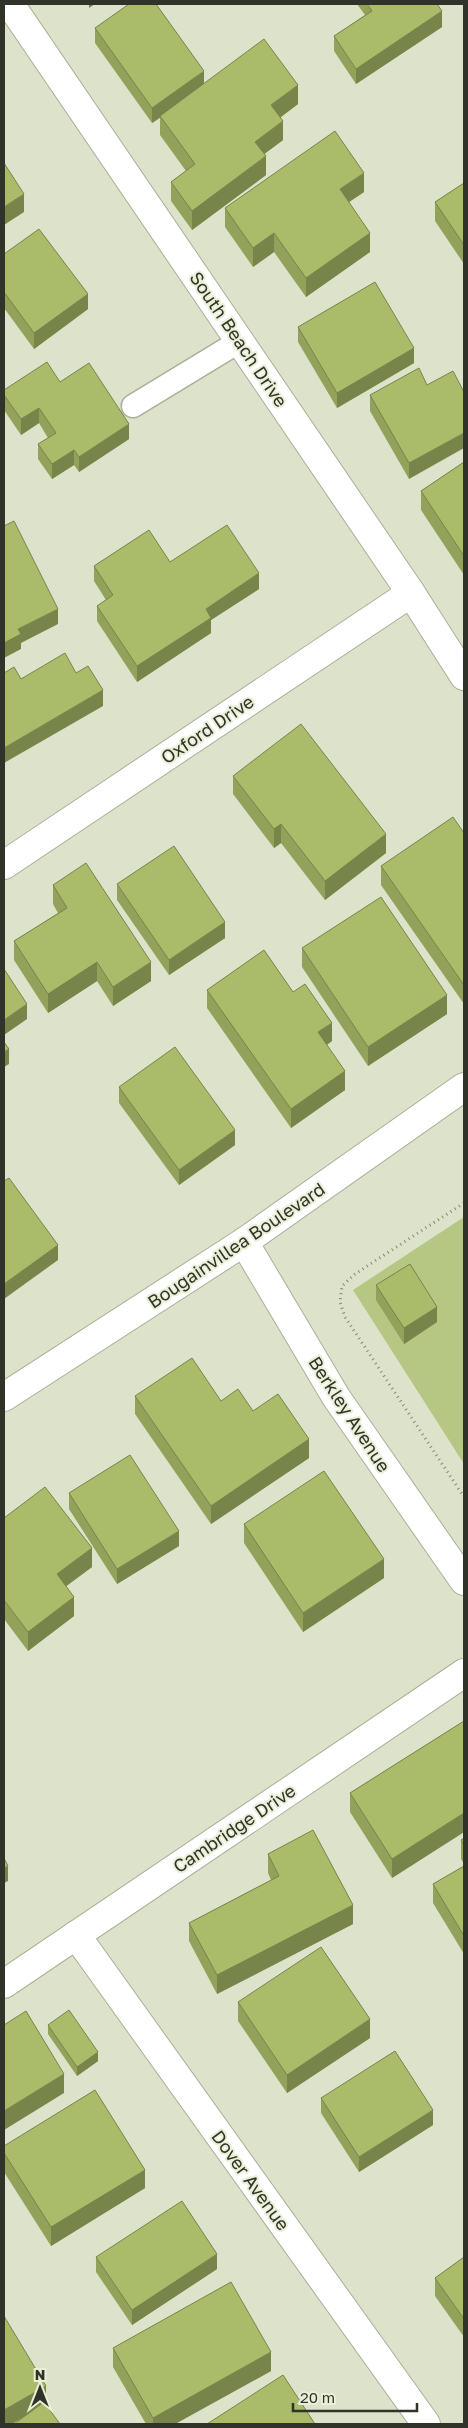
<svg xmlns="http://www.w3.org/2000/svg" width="468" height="2428" font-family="'Golos Text',sans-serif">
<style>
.green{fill:#b6c683}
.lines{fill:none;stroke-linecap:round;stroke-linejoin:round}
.service-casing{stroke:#a9b097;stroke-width:25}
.minor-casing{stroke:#a9b097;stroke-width:30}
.path{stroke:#838876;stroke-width:3;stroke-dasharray:1 4;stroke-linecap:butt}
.service{stroke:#fff;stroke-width:22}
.minor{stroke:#fff;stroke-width:28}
.wall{fill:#92a25a}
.shaded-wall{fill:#77844a}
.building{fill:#aabc69;stroke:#77844a}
.labels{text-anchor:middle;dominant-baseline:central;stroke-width:4;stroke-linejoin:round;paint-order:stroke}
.street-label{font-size:18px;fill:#303329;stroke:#eaf0d7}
</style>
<rect width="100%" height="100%" fill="#dde3ca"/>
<polygon class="green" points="464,1217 464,1464 353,1290"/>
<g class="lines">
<g class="service-casing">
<polyline id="service" points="133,406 240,341"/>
</g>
<g class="minor-casing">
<g id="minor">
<polyline points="10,4 411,593 464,676"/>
<polyline points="4,865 411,593"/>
<polyline points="244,1242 336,1397 464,1581"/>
<polyline points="4,1397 244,1242 464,1087"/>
<polyline points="76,1935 426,2424"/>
<polyline points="4,1984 464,1673"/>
</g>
</g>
<polyline class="path" points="464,1203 355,1274 342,1286 340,1302 345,1317 464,1497"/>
<use href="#service" class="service"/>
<use href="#minor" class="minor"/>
</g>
<g class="wall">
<polygon points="357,4 437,4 442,27 356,84 334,51 334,36 365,15"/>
<polygon points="95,28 204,84 298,104 280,118 283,140 264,154 266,175 192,230 171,201 171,182 186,171 160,135 160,118 152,123 95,43"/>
<polygon points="464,183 464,264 435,221 435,202"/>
<polygon points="364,192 349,202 370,252 306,297 274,252 253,267 225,227 225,208"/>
<polygon points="4,254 88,309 34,349 4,308"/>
<polygon points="298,327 414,363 337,408 298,342"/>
<polygon points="60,382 129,439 79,472 74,465 52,479 38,459 38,444 48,438 39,423 21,435 4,410 4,390"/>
<polygon points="427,385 409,479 370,411 370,395"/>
<polygon points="464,462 464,575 421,510 421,491"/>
<polygon points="170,562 259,589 211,620 211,633 137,682 97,621 97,606 106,600 94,581 94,566"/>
<polygon points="233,776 386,853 325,900 281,843 274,848 233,794"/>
<polygon points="464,833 464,1004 381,885 381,866"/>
<polygon points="117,884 225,938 169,975 117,900"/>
<polygon points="53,885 151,981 113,1006 97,981 48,1013 14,960 14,941 58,913 53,904"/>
<polygon points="302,948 447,1014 368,1066 302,967"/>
<polygon points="207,990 293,992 332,1041 327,1045 345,1090 291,1128 207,1008"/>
<polygon points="119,1087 235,1145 179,1185 119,1103"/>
<polygon points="376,1285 437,1322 404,1344 376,1300"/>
<polygon points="135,1396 221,1401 253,1411 309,1458 211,1524 135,1414"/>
<polygon points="69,1493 179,1546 117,1584 69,1509"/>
<polygon points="4,1518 92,1567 66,1586 74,1616 28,1651 4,1619"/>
<polygon points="244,1524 384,1578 303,1632 244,1543"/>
<polygon points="464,1721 464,1832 392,1878 350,1812 350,1793"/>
<polygon points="464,1838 464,1864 461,1859 461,1840"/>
<polygon points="268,1854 353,1924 217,1994 189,1941 189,1923 271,1880 268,1873"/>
<polygon points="464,1866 464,1954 433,1903 433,1884"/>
<polygon points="238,2002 370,2038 287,2093 238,2021"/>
<polygon points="48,2025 98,2061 77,2076 48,2034"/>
<polygon points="321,2098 433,2125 359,2172 321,2113"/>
<polygon points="4,2146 145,2188 51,2246 4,2172"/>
<polygon points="96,2257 217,2269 132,2325 96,2272"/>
<polygon points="464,2257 464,2337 435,2296 435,2278"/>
<polygon points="113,2348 271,2371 175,2424 146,2424 113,2367"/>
</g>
<g class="shaded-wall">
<polygon points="89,4 95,4 89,8"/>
<polygon points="442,11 442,27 356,84 356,69"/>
<polygon points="204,71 204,86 152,123 152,108"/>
<polygon points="298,85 298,104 271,124 271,105"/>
<polygon points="283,121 283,140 255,161 255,142"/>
<polygon points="266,156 266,175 192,230 192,211"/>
<polygon points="364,173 364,192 340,208 340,189"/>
<polygon points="24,194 24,212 4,225 4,207"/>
<polygon points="274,233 274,252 253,267 253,248"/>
<polygon points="370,233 370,252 306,297 306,278"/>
<polygon points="88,294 88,309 34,349 34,333"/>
<polygon points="414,348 414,363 337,408 337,393"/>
<polygon points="39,408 39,423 21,435 21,419"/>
<polygon points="129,424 129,439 79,472 79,457"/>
<polygon points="464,433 464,448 409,479 409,463"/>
<polygon points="74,450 74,465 52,479 52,464"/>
<polygon points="259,573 259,589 211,620 211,633 137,682 137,666 206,609"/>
<polygon points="58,609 58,624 21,643 21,649 4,658 4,643 18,629"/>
<polygon points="103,690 103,706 4,763 4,748"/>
<polygon points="281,824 281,843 274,848 274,829"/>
<polygon points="386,834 386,853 325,900 325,881"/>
<polygon points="225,922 225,938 169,975 169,960"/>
<polygon points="97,962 97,981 48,1013 48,994"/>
<polygon points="151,962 151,981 113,1006 113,987"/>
<polygon points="447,995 447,1014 368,1066 368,1047"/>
<polygon points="27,1004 27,1019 4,1035 4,1020"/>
<polygon points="332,1023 332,1041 318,1050 318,1032"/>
<polygon points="9,1049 9,1064 4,1067 4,1052"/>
<polygon points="345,1071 345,1090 291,1128 291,1109"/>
<polygon points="235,1130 235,1145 179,1185 179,1170"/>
<polygon points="58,1245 58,1260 4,1299 4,1284"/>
<polygon points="437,1307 437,1322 404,1344 404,1328"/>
<polygon points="309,1439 309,1458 211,1524 211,1506"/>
<polygon points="179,1531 179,1546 117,1584 117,1569"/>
<polygon points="92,1548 92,1567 57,1593 57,1574"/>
<polygon points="384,1559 384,1578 303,1632 303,1613"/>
<polygon points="74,1597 74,1616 28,1651 28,1632"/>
<polygon points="464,1813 464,1832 392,1878 392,1859"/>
<polygon points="8,1866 8,1881 4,1883 4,1868"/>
<polygon points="353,1905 353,1924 217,1994 217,1975"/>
<polygon points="370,2019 370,2038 287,2093 287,2075"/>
<polygon points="98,2052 98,2061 77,2076 77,2067"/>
<polygon points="64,2074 64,2093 4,2130 4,2111"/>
<polygon points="433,2110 433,2125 359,2172 359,2157"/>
<polygon points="145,2170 145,2188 51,2246 51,2227"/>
<polygon points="217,2254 217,2269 132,2325 132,2310"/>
<polygon points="271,2352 271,2371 175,2424 153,2424 153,2418"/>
<polygon points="46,2386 46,2404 12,2424 4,2424 4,2410"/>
</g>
<g class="building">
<polygon points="129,4 156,4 204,71 152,108 95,28"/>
<polygon points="367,4 437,4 442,11 356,69 334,36 372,11"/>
<polygon points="264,39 298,85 271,105 283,121 255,142 266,156 192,211 171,182 195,164 160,116"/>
<polygon points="335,131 364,173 340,189 370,233 306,278 274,233 253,248 225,208"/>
<polygon points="4,163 24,194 4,207"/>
<polygon points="464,183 464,245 435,202"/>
<polygon points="39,229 88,294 34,333 4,292 4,254"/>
<polygon points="375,282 414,348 337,393 298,327"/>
<polygon points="47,362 60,382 89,363 129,424 79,457 74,450 52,464 38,444 56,433 39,408 21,419 4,395 4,390"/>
<polygon points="419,368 427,385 453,371 464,392 464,433 409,463 370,395"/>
<polygon points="464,462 464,556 421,491"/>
<polygon points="14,521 58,609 18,629 21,634 4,643 4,526"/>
<polygon points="227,525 259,573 206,609 211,618 137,666 97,606 113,595 94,566 149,530 170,562"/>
<polygon points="65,653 76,673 88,666 103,690 4,748 4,673 14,667 21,679"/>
<polygon points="301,724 386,834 325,881 281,824 274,829 233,776"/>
<polygon points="453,817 464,833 464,985 381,866"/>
<polygon points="174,846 225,922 169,960 117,884"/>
<polygon points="86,863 151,962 113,987 97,962 48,994 14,941 67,908 53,885"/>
<polygon points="381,897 447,995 368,1047 302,948"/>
<polygon points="264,950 293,992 305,984 332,1023 318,1032 345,1071 291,1109 207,990"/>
<polygon points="4,969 27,1004 4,1020"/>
<polygon points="4,1042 9,1049 4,1052"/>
<polygon points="175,1047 235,1130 179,1170 119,1087"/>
<polygon points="9,1178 58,1245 4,1284 4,1181"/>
<polygon points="410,1264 437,1307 404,1328 376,1285"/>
<polygon points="192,1358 221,1401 238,1389 253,1411 278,1394 309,1439 211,1506 135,1396"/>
<polygon points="130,1455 179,1531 117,1569 69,1493"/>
<polygon points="324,1471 384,1559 303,1613 244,1524"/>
<polygon points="45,1487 92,1548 57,1574 74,1597 28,1632 4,1600 4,1518"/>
<polygon points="464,1721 464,1813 392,1859 350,1793"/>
<polygon points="313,1830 353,1905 217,1975 189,1923 279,1876 268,1854"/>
<polygon points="464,1838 464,1845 461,1840"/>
<polygon points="4,1858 8,1866 4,1868"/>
<polygon points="464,1866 464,1936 433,1884"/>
<polygon points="321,1947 370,2019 287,2075 238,2002"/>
<polygon points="69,2010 98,2052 77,2067 48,2025"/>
<polygon points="26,2011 64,2074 4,2111 4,2025"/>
<polygon points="395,2051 433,2110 359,2157 321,2098"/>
<polygon points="95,2090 145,2170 51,2227 4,2153 4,2146"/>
<polygon points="182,2201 217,2254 132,2310 96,2257"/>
<polygon points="464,2257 464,2319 435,2278"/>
<polygon points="231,2282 271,2352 153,2418 113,2348"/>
<polygon points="4,2316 46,2386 4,2410"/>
<polygon points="283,2375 315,2424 207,2424"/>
<polygon points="44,2402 60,2424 14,2424"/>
</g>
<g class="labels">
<g class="street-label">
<text transform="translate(239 339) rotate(56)">South Beach Drive</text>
<text transform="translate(207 729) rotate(-34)">Oxford Drive</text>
<text transform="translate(236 1245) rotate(-34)">Bougainvillea Boulevard</text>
<text transform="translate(350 1414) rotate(57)">Berkley Avenue</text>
<text transform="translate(234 1828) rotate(-34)">Cambridge Drive</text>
<text transform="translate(251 2180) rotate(54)">Dover Avenue</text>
</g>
</g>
<rect width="468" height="2428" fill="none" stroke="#303329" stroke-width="10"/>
<g transform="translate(40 2388)" stroke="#eaf0d7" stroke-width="4" paint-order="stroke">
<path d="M0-4L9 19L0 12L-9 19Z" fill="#303329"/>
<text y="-8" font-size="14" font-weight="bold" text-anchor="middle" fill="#303329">N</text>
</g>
<path d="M293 2403v8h124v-8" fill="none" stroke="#303329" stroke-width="2.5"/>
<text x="300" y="2403" font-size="15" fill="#303329" stroke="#eaf0d7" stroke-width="4" paint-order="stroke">20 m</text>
</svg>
